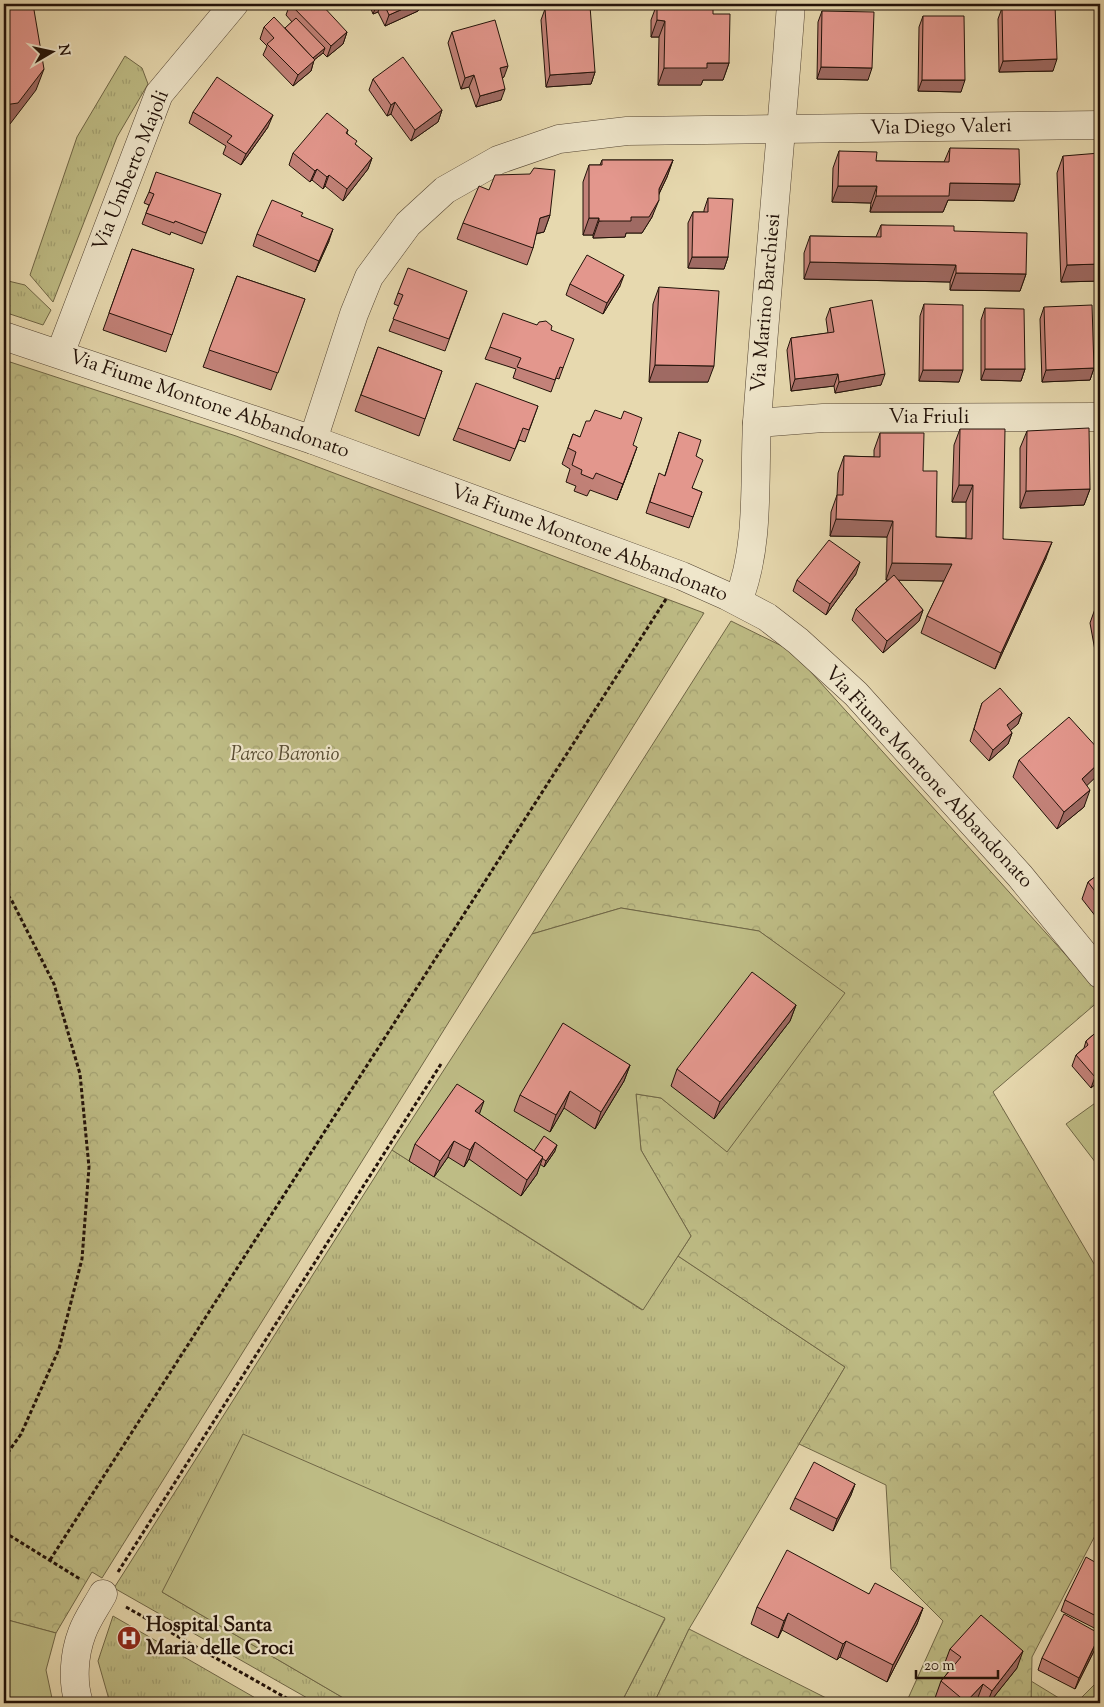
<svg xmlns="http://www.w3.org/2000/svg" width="1104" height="1707" font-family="'Sorts Mill Goudy',serif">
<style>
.grass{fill:url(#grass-tufts);stroke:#706747}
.forest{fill:url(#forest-crowns);stroke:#706747}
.garden{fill:#bebc85;stroke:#706747}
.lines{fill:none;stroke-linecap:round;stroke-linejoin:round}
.minor-casing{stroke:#534432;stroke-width:29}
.path{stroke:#221209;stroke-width:3;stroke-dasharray:4 2.5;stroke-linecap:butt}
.minor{stroke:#efe6cb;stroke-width:28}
.wall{fill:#c38279;stroke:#221209}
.shaded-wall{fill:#9f6a63;stroke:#221209}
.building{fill:#e3978d;stroke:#221209}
.labels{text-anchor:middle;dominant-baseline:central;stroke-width:4.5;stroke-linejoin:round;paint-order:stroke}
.street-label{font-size:20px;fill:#221209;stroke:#efe6cb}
.park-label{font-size:20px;font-style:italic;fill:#594e34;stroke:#efe6cb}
.poi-label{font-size:20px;font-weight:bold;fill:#221209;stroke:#efe6cb;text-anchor:start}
</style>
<defs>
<pattern id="grass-tufts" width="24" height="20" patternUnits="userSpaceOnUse" patternTransform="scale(1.25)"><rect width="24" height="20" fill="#bebc85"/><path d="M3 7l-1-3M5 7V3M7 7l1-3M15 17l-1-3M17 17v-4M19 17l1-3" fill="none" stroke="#a3a172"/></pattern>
<pattern id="forest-crowns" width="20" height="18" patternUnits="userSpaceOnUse" patternTransform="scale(1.25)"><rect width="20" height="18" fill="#bebc85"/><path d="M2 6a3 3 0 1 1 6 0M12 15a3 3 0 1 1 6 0" fill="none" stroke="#a3a172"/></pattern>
</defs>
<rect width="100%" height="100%" fill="#e7d9af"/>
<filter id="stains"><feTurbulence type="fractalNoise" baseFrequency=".004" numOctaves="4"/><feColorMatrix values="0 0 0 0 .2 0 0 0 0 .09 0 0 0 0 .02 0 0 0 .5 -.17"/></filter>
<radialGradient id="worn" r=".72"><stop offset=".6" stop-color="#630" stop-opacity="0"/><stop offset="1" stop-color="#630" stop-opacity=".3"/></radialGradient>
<g class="grass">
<polygon points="125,56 142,68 148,84 117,137 53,302 30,275 77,137"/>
<polygon points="4,280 25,285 51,310 43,325 4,312"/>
<polygon points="392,1150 642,1310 678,1256 845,1367 689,1629 654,1703 621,1703 665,1619 162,1592 352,1703 316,1703 114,1588"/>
<polygon points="113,1616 264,1703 110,1703 98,1661"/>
<polygon points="1100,1679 1100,1703 1076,1703"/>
<polygon points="1031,1681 1067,1703 1031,1703"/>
</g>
<g class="forest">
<polygon points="4,360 236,436 704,613 102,1578 92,1572 56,1633 4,1619"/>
<polygon points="731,621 792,651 1100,993 1100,1000 993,1092 1100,1274 1100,1526 1032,1657 1031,1703 906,1703 943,1621 891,1569 886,1485 799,1444 845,1367 678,1256 691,1236 641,1150 636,1094 661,1098 727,1151 844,993 759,931 621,908 532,934"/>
<polygon points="689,1629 836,1703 654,1703"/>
</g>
<g class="garden">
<polygon points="621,908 759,931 845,993 727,1152 661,1098 636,1094 641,1150 691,1236 643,1310 392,1150 532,934"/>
<polygon points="1098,1101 1100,1104 1099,1167 1066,1124"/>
<polygon points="243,1434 665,1618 621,1703 352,1703 162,1592"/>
<polygon points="4,1619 56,1633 46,1670 53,1703 4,1703"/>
</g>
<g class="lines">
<g class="minor-casing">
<g id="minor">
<polyline points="4,336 313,440 682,576 727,596 767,617 798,641 856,694 1020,876 1100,974"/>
<polyline points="60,354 159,94 234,4"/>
<polyline points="757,423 823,418 1100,417"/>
<polyline points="313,440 354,314 369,277 408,224 445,190 498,160 559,139 627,131 1100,125"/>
<path d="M738 601C760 546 754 481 757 422 767 282 781 143 791 4"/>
<path d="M79 1703C72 1682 74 1654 82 1633 87 1619 96 1607 103 1594"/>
</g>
</g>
<g class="path">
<polyline points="4,890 12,901 54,984 80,1074 89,1167 82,1259 59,1349 21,1434 4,1458"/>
<polyline points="4,1532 80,1579"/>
<polyline points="50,1560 666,599"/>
<polyline points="118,1572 441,1064"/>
<polyline points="126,1607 295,1703"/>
</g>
<use href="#minor" class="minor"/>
</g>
<g class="wall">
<polygon points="290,4 347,32 343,44 327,57 323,53 314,60 311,71 293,86 263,55 267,46 260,39 264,27 285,28 292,22 286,15"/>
<polygon points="369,4 421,4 418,11 385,26 378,12 373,14"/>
<polygon points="657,4 713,14 729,63 723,80 703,80 701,85 658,85 659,37 651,37 651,20"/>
<polygon points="1002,8 1053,71 999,72 998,19"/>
<polygon points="545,9 595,72 591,84 546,87 541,20"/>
<polygon points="822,11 868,80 817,79 818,22"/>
<polygon points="1100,11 1100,76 1099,76 1098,18"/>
<polygon points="923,16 961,92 918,91 919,27"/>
<polygon points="452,32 504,77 502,78 501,100 476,107 469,87 461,89 448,43"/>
<polygon points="373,79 442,110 438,122 411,141 391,114 387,116 369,90"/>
<polygon points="193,112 268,127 241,165 223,154 226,146 189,123"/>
<polygon points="348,130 347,133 356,145 372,158 368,169 343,201 325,186 323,189 312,180 310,182 289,165 293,153"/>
<polygon points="950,148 1020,184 1014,201 948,200 943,212 870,212 871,203 832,202 833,168 839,151 876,161 944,162"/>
<polygon points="1063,156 1100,281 1061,282 1057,173"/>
<polygon points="602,160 673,160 667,177 659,194 652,217 642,233 626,233 625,237 593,238 593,235 583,235 583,182 589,165 600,165"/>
<polygon points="149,192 221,194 202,244 171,232 170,235 142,224 149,205 144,203"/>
<polygon points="708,198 728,257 724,269 688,268 688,223 693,212 704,212 704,210"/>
<polygon points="550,215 544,232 536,234 533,248 527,265 457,239 463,223"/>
<polygon points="302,216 329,241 315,272 253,246 257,234"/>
<polygon points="881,225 954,231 1026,274 1020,291 950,290 950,282 804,279 804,253 810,236 876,237"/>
<polygon points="132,249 194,269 166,352 103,330"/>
<polygon points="237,276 305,299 271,390 203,367"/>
<polygon points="570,284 620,286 603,314 566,295"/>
<polygon points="659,287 708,382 649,382 653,304"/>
<polygon points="467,291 445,351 389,331 399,306 394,304 398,293"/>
<polygon points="924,304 959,382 919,381 920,316"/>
<polygon points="1044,307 1094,368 1090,380 1042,382 1040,319"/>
<polygon points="830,308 881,385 835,393 834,386 791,391 787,350 791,338 828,333 826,319"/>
<polygon points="985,308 1025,369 1021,381 981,380 981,320"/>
<polygon points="551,330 563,368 559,379 556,378 551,392 513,378 516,369 485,359 490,347"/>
<polygon points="378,347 442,371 419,436 355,411"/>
<polygon points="538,406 525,442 519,440 510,461 453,440 458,428"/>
<polygon points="960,429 1003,539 1046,558 995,669 921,633 927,616 944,581 898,580 923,610 919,621 883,653 852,620 856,609 888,580 886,580 887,537 830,536 831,512 837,495 838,473 844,456 874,457 874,450 880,433 923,471 936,537 966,538 966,502 952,502 954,445"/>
<polygon points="1027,431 1090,489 1084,505 1020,508 1020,448"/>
<polygon points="679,432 696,456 692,488 702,492 689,528 646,513 655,485 665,475"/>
<polygon points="573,434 580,437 633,445 631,464 617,500 590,490 587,496 574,491 576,486 566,482 570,469 562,464"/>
<polygon points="1100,485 1100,504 1099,504 1099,487"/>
<polygon points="856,574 826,615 793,591 797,580"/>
<polygon points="1096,606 1100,606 1100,678 1090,623"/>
<polygon points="982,703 1022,713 1018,724 1010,730 1012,733 1008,744 989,761 970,741"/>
<polygon points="1100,751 1100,773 1086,785 1084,807 1057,829 1013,777 1019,760"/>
<polygon points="1100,873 1100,922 1082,899 1088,882"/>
<polygon points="796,1005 790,1021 714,1119 671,1086 677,1069"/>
<polygon points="1100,1029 1100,1080 1091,1088 1072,1066 1076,1055 1084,1048 1086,1041"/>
<polygon points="630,1065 624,1081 595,1129 564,1108 550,1132 514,1111 520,1095"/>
<polygon points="479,1114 534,1151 555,1151 544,1167 540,1164 537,1174 521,1196 469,1159 464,1167 448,1157 434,1177 409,1161 415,1144"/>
<polygon points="855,1484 851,1495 833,1531 790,1509 795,1498"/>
<polygon points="1100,1565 1100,1631 1061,1611 1065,1600"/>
<polygon points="869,1594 923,1608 917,1624 887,1682 840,1657 837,1660 782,1630 778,1638 751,1624 757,1607"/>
<polygon points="1100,1635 1097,1645 1075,1689 1038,1670 1042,1658"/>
<polygon points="950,1649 1017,1668 989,1703 980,1703 977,1700 974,1703 941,1703 935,1698 941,1681 950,1670 944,1665"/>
</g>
<g class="shaded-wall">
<polygon points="377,4 381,4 378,12 373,14"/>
<polygon points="414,4 421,4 418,11 385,26 389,15"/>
<polygon points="657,20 665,21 659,37 651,37"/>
<polygon points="347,32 343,44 327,57 331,46"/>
<polygon points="325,48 323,53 314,60 311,71 293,86 298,75 309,61"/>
<polygon points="1057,59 1053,71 999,72 1003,61"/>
<polygon points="707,63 729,63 723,80 703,80 701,85 658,85 664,68"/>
<polygon points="508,66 504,77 495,80 500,68"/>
<polygon points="821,67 872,68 868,80 817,79"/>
<polygon points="44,69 36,90 10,124 4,125 4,105"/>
<polygon points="595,72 591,84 546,87 550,75"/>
<polygon points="474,75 469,87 461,89 465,78"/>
<polygon points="922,80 965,80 961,92 918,91"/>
<polygon points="505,89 501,100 476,107 480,96"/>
<polygon points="395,102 391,114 387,116 391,105"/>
<polygon points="442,110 438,122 411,141 415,130"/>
<polygon points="273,115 268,127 241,165 246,154"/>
<polygon points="372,158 368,169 343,201 347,189"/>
<polygon points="673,160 667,177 653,206 659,189"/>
<polygon points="317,169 312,180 310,182 315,171"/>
<polygon points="329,175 325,186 323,189 327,177"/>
<polygon points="950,183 1020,184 1014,201 948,200 943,212 870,212 876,196"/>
<polygon points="838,186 877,186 871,203 832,202"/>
<polygon points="659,200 652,217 642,233 626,233 625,237 593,238 599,221 631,217"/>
<polygon points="550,215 544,232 534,234 540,218"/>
<polygon points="589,218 599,218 593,235 583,235"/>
<polygon points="333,229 329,241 315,272 319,261"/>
<polygon points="692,257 728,257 724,269 688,268"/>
<polygon points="810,262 956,265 950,282 804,279"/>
<polygon points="1100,264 1100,281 1061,282 1067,265"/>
<polygon points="956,273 1026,274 1020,291 950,290"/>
<polygon points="624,275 620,286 603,314 607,303"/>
<polygon points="655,365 714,366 708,382 649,382"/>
<polygon points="1094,368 1090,380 1042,382 1046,370"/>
<polygon points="985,369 1025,369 1021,381 981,380"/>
<polygon points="923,370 963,370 959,382 919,381"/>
<polygon points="838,374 834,386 791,391 795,379"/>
<polygon points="885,374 881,385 835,393 839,382"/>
<polygon points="637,447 631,464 617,500 623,484"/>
<polygon points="959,485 973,485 966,502 952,502"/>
<polygon points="1090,489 1084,505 1020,508 1026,491"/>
<polygon points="836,519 893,521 887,537 830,536"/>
<polygon points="1052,542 1046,558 995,669 1001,653"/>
<polygon points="860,562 856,574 826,615 830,604"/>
<polygon points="892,563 952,564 946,581 886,580"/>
<polygon points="923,610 919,621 883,653 887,641"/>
<polygon points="1022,713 1018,724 1003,737 1007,725"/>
<polygon points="1012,733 1008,744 989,761 993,750"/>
<polygon points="1100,762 1100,773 1076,796 1082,779"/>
<polygon points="1090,790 1084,807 1057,829 1064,812"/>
<polygon points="796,1005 790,1021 714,1119 720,1102"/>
<polygon points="630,1065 624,1081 595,1129 601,1112"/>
<polygon points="1100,1072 1100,1080 1091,1088 1095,1077"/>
<polygon points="570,1091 564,1108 550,1132 556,1115"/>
<polygon points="484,1101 478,1118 475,1111"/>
<polygon points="454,1141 448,1157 434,1177 440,1161"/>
<polygon points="475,1142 469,1159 464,1167 470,1150"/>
<polygon points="557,1145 555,1151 544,1167 546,1161"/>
<polygon points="543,1157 537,1174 521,1196 527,1180"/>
<polygon points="855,1484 851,1495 833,1531 837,1519"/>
<polygon points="923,1608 917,1624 887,1682 893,1665"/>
<polygon points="788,1613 782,1630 778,1638 784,1621"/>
<polygon points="1100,1635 1097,1645 1075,1689 1079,1678"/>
<polygon points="846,1641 840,1657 837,1660 843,1644"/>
<polygon points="1023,1651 1017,1668 989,1703 987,1703 992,1691"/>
<polygon points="983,1684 977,1700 974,1703 965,1703"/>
</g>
<g class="building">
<polygon points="4,4 33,4 44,69 18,103 4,105"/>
<polygon points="290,4 310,4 312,6 314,4 321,4 347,32 331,46"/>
<polygon points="384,4 414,4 389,15"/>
<polygon points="657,4 713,4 713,14 730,14 729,63 707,63 707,68 664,68 665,21 657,20"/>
<polygon points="1055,5 1057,59 1003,61 1002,8"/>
<polygon points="590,6 595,72 550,75 545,9"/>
<polygon points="822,11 874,12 872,68 821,67"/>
<polygon points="923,16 964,16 965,80 922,80"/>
<polygon points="274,17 315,60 298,75 267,44 274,38 264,27"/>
<polygon points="296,18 325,48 313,58 285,28"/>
<polygon points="495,20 508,66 500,68 505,89 480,96 474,75 465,78 452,32"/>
<polygon points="403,57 442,110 415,130 395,102 391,105 373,79"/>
<polygon points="217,77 273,115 246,154 227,142 232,136 193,112"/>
<polygon points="327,113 348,130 346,133 357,141 355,144 372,158 347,189 329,175 327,177 317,169 315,171 293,153"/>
<polygon points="950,148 1019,149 1020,184 950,183 949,196 876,196 877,186 838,186 839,151 877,152 876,161 949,162"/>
<polygon points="1100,153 1100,264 1067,265 1063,156"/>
<polygon points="602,160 673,160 659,189 659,200 649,217 631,217 631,221 599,221 599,218 589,218 589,165 602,165"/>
<polygon points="534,168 555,170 550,215 540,218 533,248 463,223 479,186 489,190 495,175 530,174"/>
<polygon points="156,172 221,194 206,233 175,221 174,223 146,213 154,194 149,192"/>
<polygon points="708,198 733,199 728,257 692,257 693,212 708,212"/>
<polygon points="272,200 303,213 301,216 333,229 319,261 257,234"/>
<polygon points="881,225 954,226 954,231 1027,233 1026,274 956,273 956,265 810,262 810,236 881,237"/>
<polygon points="132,249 194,269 172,335 109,313"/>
<polygon points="587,255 624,275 607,303 570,284"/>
<polygon points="408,268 467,291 449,339 393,319 403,295 398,293"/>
<polygon points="237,276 305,299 278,373 209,350"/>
<polygon points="659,287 719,291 714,366 655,365"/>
<polygon points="872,300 885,374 839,382 838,374 795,379 791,338 834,332 830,308"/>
<polygon points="924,304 963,305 963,370 923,370"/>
<polygon points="1092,305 1094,368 1046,370 1044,307"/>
<polygon points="985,308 1024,309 1025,369 985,369"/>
<polygon points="503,313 537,325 539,322 546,321 552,326 551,330 574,339 563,368 560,367 555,380 517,367 521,358 490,347"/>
<polygon points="378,347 442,371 425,419 361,395"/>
<polygon points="476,383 538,406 529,430 523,428 515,449 458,428"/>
<polygon points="595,410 621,419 624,411 642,418 633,445 637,447 623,484 596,473 593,479 581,474 582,470 572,465 576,452 568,448 573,434 580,437 586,421 590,421"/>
<polygon points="1089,428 1090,489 1026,491 1027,431"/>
<polygon points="960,429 1005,429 1003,539 1052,542 1001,653 927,616 952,564 892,563 893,521 836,519 837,495 843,495 844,456 880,457 880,433 924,433 923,471 937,471 936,537 972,539 973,485 959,485"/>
<polygon points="679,432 701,440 696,456 703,460 692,488 702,492 693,517 650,502 659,473 665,476"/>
<polygon points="829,540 860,562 830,604 797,580"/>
<polygon points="894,575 923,610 887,641 856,609"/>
<polygon points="1096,606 1100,606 1100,630"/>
<polygon points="1000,688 1022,713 1007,725 1012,733 993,750 974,729 982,703"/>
<polygon points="1069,717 1100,751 1100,762 1082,779 1090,790 1064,812 1019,760"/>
<polygon points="1100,873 1100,898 1088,882"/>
<polygon points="752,972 796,1005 720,1102 677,1069"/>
<polygon points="563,1023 630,1065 601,1112 570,1091 556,1115 520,1095"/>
<polygon points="1100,1029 1100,1072 1095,1077 1076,1055 1088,1045 1086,1041"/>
<polygon points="457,1084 484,1101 475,1111 543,1157 527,1180 475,1142 470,1150 454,1141 440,1161 415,1144"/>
<polygon points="544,1136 557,1145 546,1161 542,1158 543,1157 534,1151"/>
<polygon points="814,1462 855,1484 837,1519 795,1498"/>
<polygon points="787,1550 869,1594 875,1583 923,1608 893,1665 846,1641 843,1644 788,1613 784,1621 757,1607"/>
<polygon points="1086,1557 1100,1565 1100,1618 1065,1600"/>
<polygon points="1064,1614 1100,1634 1079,1678 1042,1658"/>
<polygon points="981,1615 1023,1651 992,1691 983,1684 966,1702 941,1681 961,1657 950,1649"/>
</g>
<defs>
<g id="hospital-disc" transform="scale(1.25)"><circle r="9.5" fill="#8f2418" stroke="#efe6cb"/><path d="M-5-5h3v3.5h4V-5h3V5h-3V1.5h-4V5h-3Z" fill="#fff"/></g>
</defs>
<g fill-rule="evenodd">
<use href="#hospital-disc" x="129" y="1638"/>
</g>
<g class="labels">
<g class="street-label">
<text transform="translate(941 128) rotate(-1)">Via Diego Valeri</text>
<text transform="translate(132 171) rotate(-68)">Via Umberto Majoli</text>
<text transform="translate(767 303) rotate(-85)">Via Marino Barchiesi</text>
<text transform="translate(209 405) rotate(19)">Via Fiume Montone Abbandonato</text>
<text x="929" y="418">Via Friuli</text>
<text transform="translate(589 544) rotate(21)">Via Fiume Montone Abbandonato</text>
<text transform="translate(928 778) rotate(47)">Via Fiume Montone Abbandonato</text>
</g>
<g class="park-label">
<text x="285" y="755">Parco Baronio</text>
</g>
<g class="poi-label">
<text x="146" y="1626">Hospital Santa<tspan x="146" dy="23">Maria delle Croci</tspan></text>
</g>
</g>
<rect width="1104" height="1707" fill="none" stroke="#e7d9af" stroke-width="20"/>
<rect x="5" y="5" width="1094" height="1697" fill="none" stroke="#221209" stroke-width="2.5"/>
<rect x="10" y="10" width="1084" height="1687" fill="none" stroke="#221209"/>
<g transform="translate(52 52) rotate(81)" stroke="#efe6cb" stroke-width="4" paint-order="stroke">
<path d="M0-4L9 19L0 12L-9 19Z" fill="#221209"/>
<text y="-8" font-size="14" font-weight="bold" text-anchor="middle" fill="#221209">N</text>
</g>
<path d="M916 1670v8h82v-8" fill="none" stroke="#221209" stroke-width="2.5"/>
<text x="924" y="1670" font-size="15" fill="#221209" stroke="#efe6cb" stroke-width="4" paint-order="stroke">20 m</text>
<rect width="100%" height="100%" filter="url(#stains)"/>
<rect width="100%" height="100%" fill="url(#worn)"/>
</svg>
